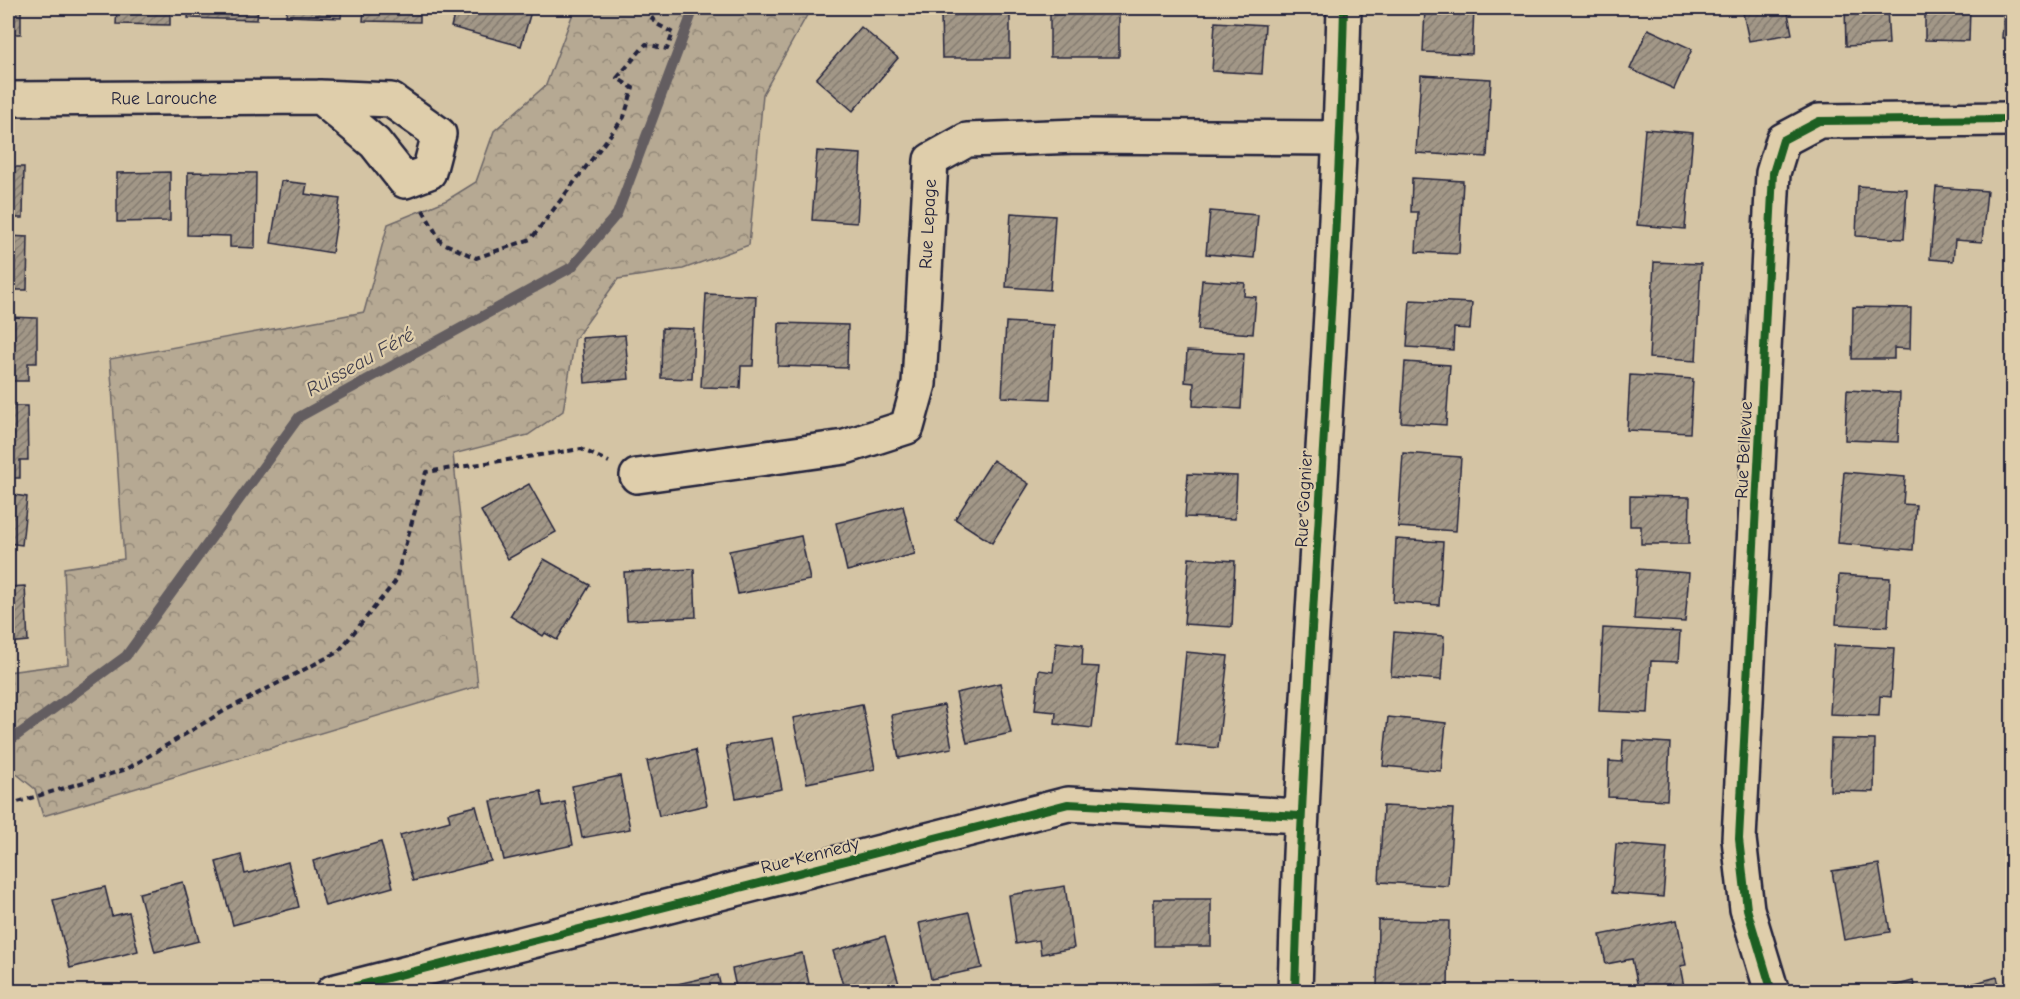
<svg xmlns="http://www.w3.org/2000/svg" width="2020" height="999" font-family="'Comic Neue',sans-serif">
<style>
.forest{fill:url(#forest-crowns);stroke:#6c6667;stroke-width:1.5}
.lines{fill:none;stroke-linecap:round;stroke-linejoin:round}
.stream{stroke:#635d61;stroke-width:10}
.building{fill:url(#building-hatch);stroke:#22223b;stroke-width:1.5}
.minor-casing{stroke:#22223b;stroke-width:38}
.path{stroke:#22223b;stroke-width:4;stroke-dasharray:6 4.5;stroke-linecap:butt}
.minor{stroke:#dfceab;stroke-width:33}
.cycleway-casing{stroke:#dfceab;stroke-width:11}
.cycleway{stroke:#1b5e20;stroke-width:8}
.labels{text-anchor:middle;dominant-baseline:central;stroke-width:4.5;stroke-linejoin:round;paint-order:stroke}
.street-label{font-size:18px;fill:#22223b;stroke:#dfceab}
.water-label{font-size:20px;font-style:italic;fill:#43404e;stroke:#dfceab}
</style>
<defs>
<pattern id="forest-crowns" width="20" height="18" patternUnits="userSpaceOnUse" patternTransform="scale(1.5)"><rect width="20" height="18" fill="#b6a993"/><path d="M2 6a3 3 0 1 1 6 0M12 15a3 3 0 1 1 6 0" fill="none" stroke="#948979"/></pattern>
<pattern id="building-hatch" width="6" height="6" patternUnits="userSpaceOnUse" patternTransform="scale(1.5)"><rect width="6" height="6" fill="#a29787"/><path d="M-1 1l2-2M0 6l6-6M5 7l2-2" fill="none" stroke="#847b70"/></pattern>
</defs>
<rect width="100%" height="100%" fill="#d4c4a4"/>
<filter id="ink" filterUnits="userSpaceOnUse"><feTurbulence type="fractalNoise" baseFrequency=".0167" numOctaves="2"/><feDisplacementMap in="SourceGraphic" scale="12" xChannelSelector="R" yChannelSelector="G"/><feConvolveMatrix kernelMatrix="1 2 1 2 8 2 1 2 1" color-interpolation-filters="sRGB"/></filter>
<g filter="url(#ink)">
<polygon class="forest" points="575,8 811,8 763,94 749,245 683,269 618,279 575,339 563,411 528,435 453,454 478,686 43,816 35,789 8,767 8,672 68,664 64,568 124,559 110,359 364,312 388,224 447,200 476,182 494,131 546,85"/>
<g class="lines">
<polyline class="stream" points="8,742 126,656 299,417 572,267 617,214 694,8"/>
</g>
<g class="building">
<rect x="8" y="8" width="13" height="26"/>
<polygon points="117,8 170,8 170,25 116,24"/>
<polygon points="189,8 258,8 257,20 188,18"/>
<polygon points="287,8 342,8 341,18 286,16"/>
<polygon points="364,8 420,8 420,22 363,21"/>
<polygon points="456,8 532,8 521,46 451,27"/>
<polygon points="1433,8 1474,8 1472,54 1423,52 1425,9"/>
<polygon points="1742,8 1787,8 1792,34 1749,41"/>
<polygon points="1845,8 1887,8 1889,44 1846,46"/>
<polygon points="1925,8 1970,8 1969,41 1925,40"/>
<polygon points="2004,8 2012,8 2012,38 2002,38"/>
<polygon points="1050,13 1119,14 1119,57 1050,57"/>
<polygon points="1010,14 1010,58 942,58 941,15"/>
<polygon points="1215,22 1265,25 1262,74 1212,71"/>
<polygon points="861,27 898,58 853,111 816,79"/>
<polygon points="1648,29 1692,49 1674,89 1630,69"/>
<polygon points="1421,75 1491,79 1487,157 1416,153"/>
<polygon points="1645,129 1693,133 1685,229 1637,225"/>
<polygon points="817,151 861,154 857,223 812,220"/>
<polygon points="8,167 24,167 23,218 8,218"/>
<polygon points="170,172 170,221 117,222 117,173"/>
<polygon points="188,172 256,173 255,248 230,247 230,236 187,235"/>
<polygon points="1412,178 1463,181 1459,254 1416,252 1418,212 1411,212"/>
<polygon points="281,181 307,184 305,194 340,199 332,253 271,243"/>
<polygon points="1858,186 1907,189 1904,239 1856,236"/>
<polygon points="1936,187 1987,191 1982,242 1955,240 1953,261 1930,259"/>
<polygon points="1210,211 1258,215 1254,258 1206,254"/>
<polygon points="1011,213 1055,216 1050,290 1006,287"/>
<polygon points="8,236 28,237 27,290 8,290"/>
<polygon points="1654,262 1701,264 1696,361 1649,358"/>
<polygon points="1202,280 1245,283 1244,296 1256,297 1253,334 1198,330"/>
<polygon points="706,294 756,296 753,366 741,366 740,388 701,387"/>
<polygon points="1410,300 1472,303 1470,329 1454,328 1453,350 1407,347"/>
<polygon points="1853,307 1911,308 1910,349 1894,348 1894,359 1852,359"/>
<polygon points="8,317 37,318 37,363 28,363 28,381 8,381"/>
<polygon points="1006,322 1054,325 1050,399 1002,397"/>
<polygon points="779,323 848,325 847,368 778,366"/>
<polygon points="662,328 694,329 692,379 661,378"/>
<polygon points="625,335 629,379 585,383 582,338"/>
<polygon points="1187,351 1244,354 1241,409 1193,406 1194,383 1185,382"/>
<polygon points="1405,362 1450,365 1446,425 1401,422"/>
<polygon points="1630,375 1693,379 1690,433 1627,430"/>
<polygon points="1847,390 1900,393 1898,442 1845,440"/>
<polygon points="8,406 27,406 28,460 20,460 20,478 8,478"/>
<polygon points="1403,453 1461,457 1456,531 1398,527"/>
<polygon points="993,460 1029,484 992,543 955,519"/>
<polygon points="1844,472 1905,477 1903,504 1916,505 1913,550 1838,543"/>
<polygon points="1188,474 1237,476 1235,519 1185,517"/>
<polygon points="529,484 556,532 508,559 481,511"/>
<polygon points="8,494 27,497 22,545 8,543"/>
<polygon points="1630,496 1690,497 1689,544 1641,544 1641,526 1630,526"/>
<polygon points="903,506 915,554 847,571 836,523"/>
<polygon points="801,536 810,580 738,594 729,551"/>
<polygon points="1396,539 1443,542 1439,605 1393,602"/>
<polygon points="1189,558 1235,561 1232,627 1184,624"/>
<polygon points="544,559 590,585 557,640 545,633 543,636 510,616"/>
<polygon points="694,569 696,617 627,620 624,572"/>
<polygon points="1637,569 1689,573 1685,622 1634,619"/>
<polygon points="1839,575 1890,578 1888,627 1836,624"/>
<polygon points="25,586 28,641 8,643 8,587"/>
<polygon points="1603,628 1680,632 1678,662 1651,661 1648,713 1599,711"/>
<polygon points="1394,632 1444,636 1441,680 1391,676"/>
<polygon points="1056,642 1083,645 1082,666 1099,667 1092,728 1055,724 1056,712 1035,710 1039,670 1053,672"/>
<polygon points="1834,645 1894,648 1891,697 1880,696 1879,716 1830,714"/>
<polygon points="1186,652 1228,656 1218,748 1177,744"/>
<polygon points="1000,683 1011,733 967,743 956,693"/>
<polygon points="862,704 875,769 807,783 793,718"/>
<polygon points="944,705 952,748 899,758 891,715"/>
<polygon points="1388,717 1446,723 1441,771 1383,766"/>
<polygon points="772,738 782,789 736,798 726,746"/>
<polygon points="1831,739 1875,740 1874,792 1830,791"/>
<polygon points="1623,740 1670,743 1667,800 1608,797 1609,761 1622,762"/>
<polygon points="695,750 707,805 659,816 647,761"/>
<polygon points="620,776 630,829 582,838 572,786"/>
<polygon points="541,791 544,806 565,802 573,845 504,860 491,801"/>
<polygon points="476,806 491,861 413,881 400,835 450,821 448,813"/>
<polygon points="1383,806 1453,809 1448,886 1379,882"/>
<polygon points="381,842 393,887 325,906 313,861"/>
<polygon points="1616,844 1667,848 1663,897 1612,893"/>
<polygon points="241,855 245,874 288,862 299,907 233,925 216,862"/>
<polygon points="1879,864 1890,932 1844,940 1832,871"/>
<polygon points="183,882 199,941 155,952 139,893"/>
<polygon points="1065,886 1074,948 1041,954 1039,940 1016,944 1009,895"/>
<polygon points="105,887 112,916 129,912 138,951 70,968 53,900"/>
<rect x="1154" y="899" width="57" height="47"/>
<polygon points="969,912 982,968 931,979 919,923"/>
<polygon points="1378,920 1449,921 1448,992 1377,992"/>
<polygon points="1677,920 1686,965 1680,966 1685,992 1639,992 1632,959 1606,964 1600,935"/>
<polygon points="885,936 899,984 873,992 845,992 833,951"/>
<polygon points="802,953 811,992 737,992 732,969"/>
<polygon points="718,975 722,992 669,992 668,986"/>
<polygon points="1997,977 2001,992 1943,992"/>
<polygon points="1913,981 1916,992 1887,992 1886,988"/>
<polygon points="1220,983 1220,992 1162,992 1162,986"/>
</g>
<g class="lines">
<g class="minor-casing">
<g id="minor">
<path id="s1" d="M8 99 320 97 391 100 439 134 429 172 405 181 375 143 320 97"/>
<path id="s2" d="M637 476 845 447 907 427 919 384 931 160 967 140 1078 136 1341 138"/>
<polyline points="333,992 1068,804 1300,816"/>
<path d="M1295 992C1304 663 1336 336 1344 8"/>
<polyline points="1772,992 1747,909 1739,839 1773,173 1783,140 1819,121 2012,119"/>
</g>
</g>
<g class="path">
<polyline points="423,210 441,242 476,258 531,239 624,117 633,88 617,78 646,44 667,49 673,33 655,23 646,8"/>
<polyline points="8,805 127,769 224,711 338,652 395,582 426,472 581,449 609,462"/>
</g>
<use href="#minor" class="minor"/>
<g class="cycleway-casing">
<g id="cycleway">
<polyline points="333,992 1068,804 1300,816"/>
<path d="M1295 992C1304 663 1336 336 1344 8"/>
<polyline points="1772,992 1747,909 1739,839 1773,173 1783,140 1819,121 2012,119"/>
</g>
</g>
<use href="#cycleway" class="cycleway"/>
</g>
</g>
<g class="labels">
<g class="street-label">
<text stroke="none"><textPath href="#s1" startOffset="156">Rue Larouche</textPath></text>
<text stroke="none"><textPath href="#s2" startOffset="480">Rue Lepage</textPath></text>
<text transform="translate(1744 450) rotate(-87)">Rue Bellevue</text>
<text transform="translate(1304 499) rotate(-87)">Rue Gagnier</text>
<text transform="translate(810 856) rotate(-14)">Rue Kennedy</text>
</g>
<g class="water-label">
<text transform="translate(360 362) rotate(-29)">Ruisseau Féré</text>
</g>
</g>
<rect width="2020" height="999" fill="none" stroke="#dfceab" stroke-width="30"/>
<rect x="15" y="15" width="1990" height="969" fill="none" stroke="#22223b" stroke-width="2" filter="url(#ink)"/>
</svg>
